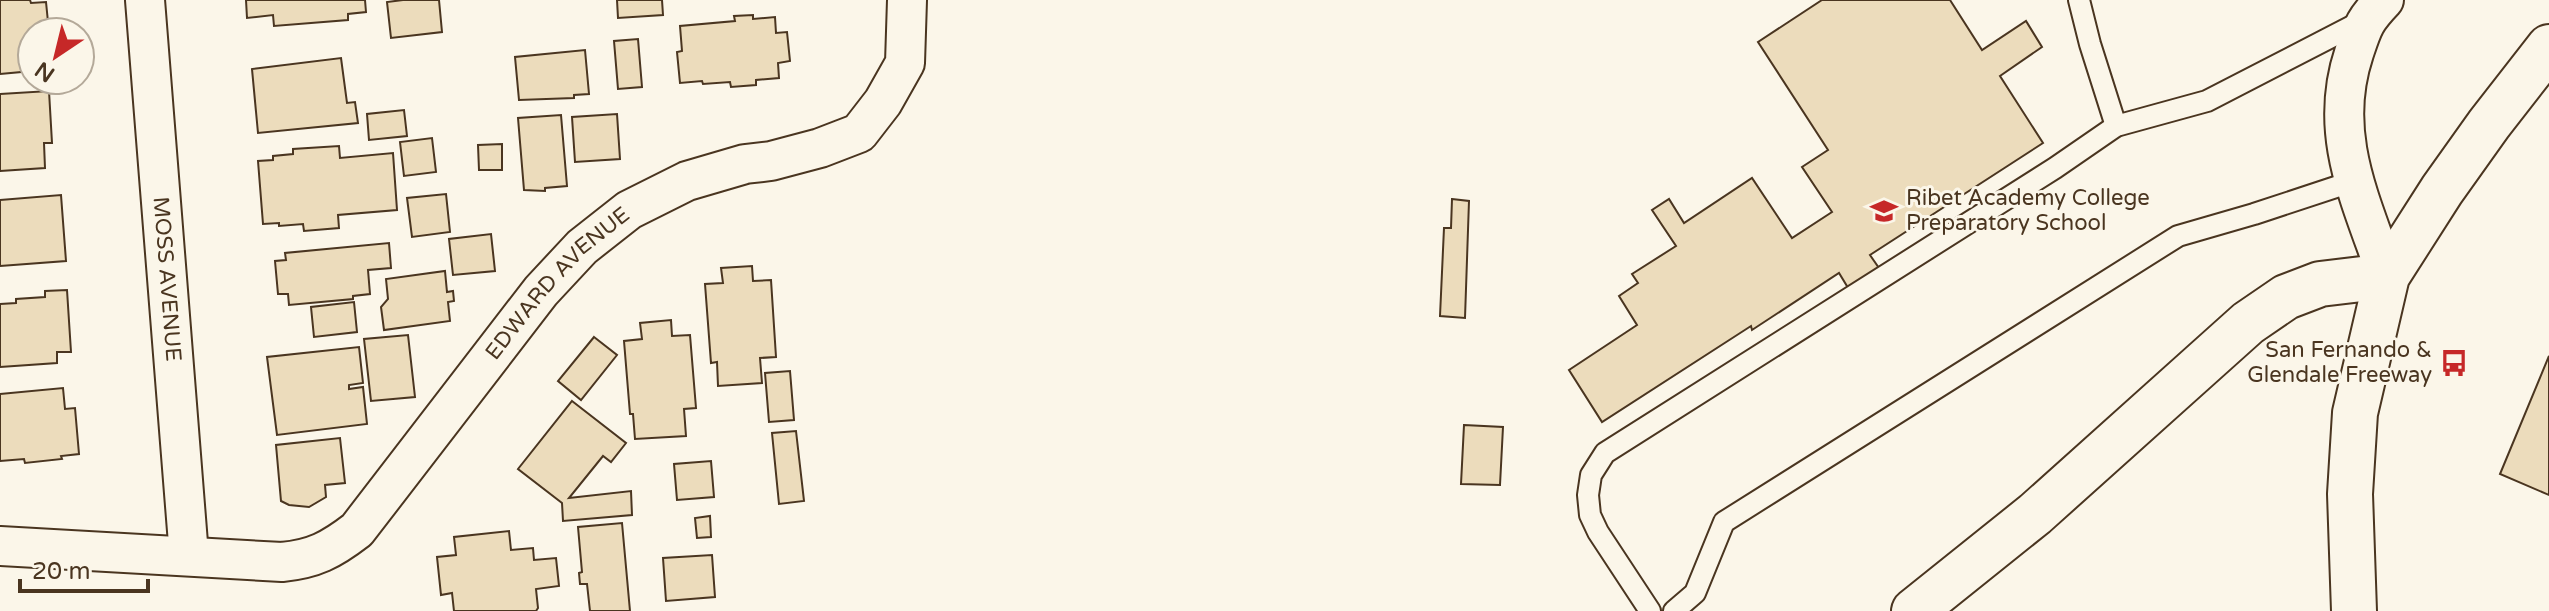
<svg xmlns="http://www.w3.org/2000/svg" width="2549" height="611" font-family="'Varela Round',sans-serif">
<style>
.building{fill:#ecdcbc;stroke:#4a3520;stroke-width:2}
.lines{fill:none;stroke-linecap:round;stroke-linejoin:round}
.lane-casing{stroke:#4a3520;stroke-width:24}
.street-casing{stroke:#4a3520;stroke-width:42}
.primary-casing{stroke:#4a3520;stroke-width:48}
.highway-casing{stroke:#4a3520;stroke-width:48}
.lane{stroke:#fbf6e9;stroke-width:20}
.street{stroke:#fbf6e9;stroke-width:38}
.primary{stroke:#fbf6e9;stroke-width:44}
.highway{stroke:#fbf6e9;stroke-width:44}
.labels{text-anchor:middle;dominant-baseline:central;stroke-width:6;stroke-linejoin:round;paint-order:stroke}
.poi-label{font-size:22px;fill:#4a3520;stroke:#fbf6e9;text-anchor:start}
.street-label{font-size:22px;fill:#4a3520;stroke:#fbf6e9}
</style>
<rect width="100%" height="100%" fill="#fbf6e9"/>
<g class="building">
<polygon points="0,0 30,0 31,3 46,2 49,32 32,32 32,71 0,74"/>
<polygon points="246,0 365,0 366,12 348,14 348,20 274,26 273,15 247,18"/>
<polygon points="403,0 439,0 442,32 391,38 387,2"/>
<polygon points="617,0 662,0 663,15 618,18"/>
<polygon points="1822,0 1950,0 1982,50 2026,21 2042,47 2000,76 2043,143 1870,255 1881,271 1850,291 1839,273 1752,330 1751,326 1602,422 1569,370 1637,325 1619,296 1638,283 1632,274 1676,246 1652,210 1669,199 1684,223 1752,178 1792,238 1832,212 1802,167 1828,150 1758,42"/>
<polygon points="753,15 753,19 775,17 776,33 787,32 790,61 778,63 779,78 756,80 756,85 731,87 730,82 703,84 702,81 680,83 677,52 682,51 680,26 735,21 734,16"/>
<polygon points="638,39 642,87 618,89 614,41"/>
<polygon points="585,50 589,94 574,95 574,98 519,100 515,57"/>
<polygon points="341,58 347,103 355,102 358,123 258,133 252,69"/>
<polygon points="49,91 52,143 44,143 45,168 0,171 0,94"/>
<polygon points="404,110 407,136 369,140 367,114"/>
<polygon points="617,114 620,159 575,162 572,117"/>
<polygon points="561,115 567,186 545,188 545,191 524,190 518,118"/>
<polygon points="432,138 436,172 404,176 400,142"/>
<polygon points="502,144 502,170 479,170 478,145"/>
<polygon points="339,146 340,158 393,153 397,210 338,215 339,228 304,231 303,224 279,226 279,223 263,224 258,161 273,160 273,156 293,154 293,149"/>
<polygon points="446,194 450,232 412,237 407,198"/>
<polygon points="61,195 66,261 0,266 0,200"/>
<polygon points="1452,199 1469,201 1465,318 1440,316 1444,228 1451,228"/>
<polygon points="491,234 495,271 453,275 449,239"/>
<polygon points="389,243 391,268 368,270 370,294 353,296 353,299 289,305 288,294 278,294 275,261 286,260 285,253"/>
<polygon points="752,266 753,281 771,280 776,357 760,358 762,383 718,386 717,362 711,363 705,284 723,283 721,268"/>
<polygon points="445,271 447,292 453,291 454,301 448,302 450,321 384,330 381,307 388,299 386,279"/>
<polygon points="67,290 71,352 57,352 57,363 0,367 0,304 16,303 16,299 45,297 45,291"/>
<polygon points="354,302 357,332 314,337 311,307"/>
<polygon points="671,320 672,336 690,335 696,408 684,409 686,436 635,439 633,414 630,414 624,341 642,339 640,323"/>
<polygon points="408,335 415,397 371,401 364,339"/>
<polygon points="594,337 617,355 581,400 558,381"/>
<polygon points="359,347 363,383 349,385 349,389 363,387 367,424 277,435 267,357"/>
<polygon points="2549,356 2549,495 2500,474"/>
<polygon points="790,371 794,420 769,422 765,373"/>
<polygon points="63,388 65,409 75,408 79,454 61,456 62,459 25,463 24,459 0,461 0,394"/>
<polygon points="572,401 626,443 611,462 603,456 569,498 631,491 632,515 563,521 562,503 518,469"/>
<polygon points="1464,425 1503,427 1500,485 1461,484"/>
<polygon points="796,431 804,501 779,504 772,433"/>
<polygon points="340,438 345,483 325,485 326,497 309,507 289,505 281,501 276,445"/>
<polygon points="711,461 714,497 677,500 674,464"/>
<polygon points="710,516 711,537 697,538 695,518"/>
<polygon points="622,523 630,611 590,611 587,584 580,584 579,573 582,572 578,527"/>
<polygon points="509,531 511,550 533,548 534,560 556,558 559,586 536,589 538,608 536,611 454,611 452,593 441,595 437,557 456,555 454,537"/>
<polygon points="712,555 715,597 666,601 663,558"/>
</g>
<g class="lines">
<g class="lane-casing">
<g id="lane">
<polyline points="2079,0 2090,44 2116,126"/>
<polyline points="1650,611 1598,532 1590,515 1588,495 1591,475 1605,453 2055,168 2116,126 2207,101 2366,19"/>
<polyline points="1674,611 1695,593 1724,522 2178,236 2254,214 2354,181"/>
</g>
</g>
<g class="street-casing">
<g id="street">
<path id="s1" d="M145 0 189 556"/>
<path d="M2384 0C2364 21 2363 26 2354 53 2327 134 2361 200 2387 276"/>
<path id="s2" d="M0 546 282 562C314 559 331 550 357 530L541 291 582 247 629 210 687 181 745 164 771 161 820 148 859 133 883 102 905 63 907 0"/>
</g>
</g>
<g class="primary-casing">
<polyline id="primary" points="2354,611 2350,494 2355,413 2387,276 2442,190 2489,124 2549,47"/>
</g>
<g class="highway-casing">
<polyline id="highway" points="1914,611 2035,514 2248,323 2286,297 2320,284 2387,276"/>
</g>
<use href="#lane" class="lane"/>
<use href="#street" class="street"/>
<use href="#primary" class="primary"/>
<use href="#highway" class="highway"/>
</g>
<defs>
<g id="school-bare" transform="scale(2.16)"><path d="M0-5L7-2L0 1L-7-2ZM-4 1L0 2.5L4 1V4Q0 6-4 4Z" fill="#c62828" stroke="#fbf6e9" stroke-width="2.5" paint-order="stroke"/></g>
<g id="bus-bare" transform="scale(2.16)"><path d="M-5-6H5V4H4V6H2V4H-2V6H-4V4H-5ZM-3.5-4V0h7V-4ZM-3.5 1.2v1.5H-2V1.2ZM2 1.2v1.5H3.5V1.2Z" fill="#c62828" stroke="#fbf6e9" stroke-width="2.5" paint-order="stroke"/></g>
</defs>
<g fill-rule="evenodd">
<use href="#school-bare" x="1884" y="211"/>
<use href="#bus-bare" x="2454" y="363"/>
</g>
<g class="labels">
<g class="poi-label">
<text x="1906" y="198">Ribet Academy College<tspan x="1906" dy="25">Preparatory School</tspan></text>
<text x="2432" y="350" text-anchor="end">San Fernando &amp;<tspan x="2432" dy="25">Glendale Freeway</tspan></text>
</g>
<g class="street-label">
<text stroke="none"><textPath href="#s1" startOffset="280">MOSS AVENUE</textPath></text>
<text stroke="none"><textPath href="#s2" startOffset="684">EDWARD AVENUE</textPath></text>
</g>
</g>
<g transform="translate(56 56) rotate(215)"><circle r="38" fill="#fbf6e9" stroke="#b4a999" stroke-width="2"/>
<path d="M0-6L14 30L0 20L-14 30Z" fill="#c62828"/>
<text y="-12" font-size="22" font-weight="bold" text-anchor="middle" fill="#4a3520">N</text>
</g>
<path d="M20 579v12h128v-12" fill="none" stroke="#4a3520" stroke-width="4"/>
<text x="32" y="579" font-size="24" fill="#4a3520" stroke="#fbf6e9" stroke-width="6" paint-order="stroke">20 m</text>
</svg>
